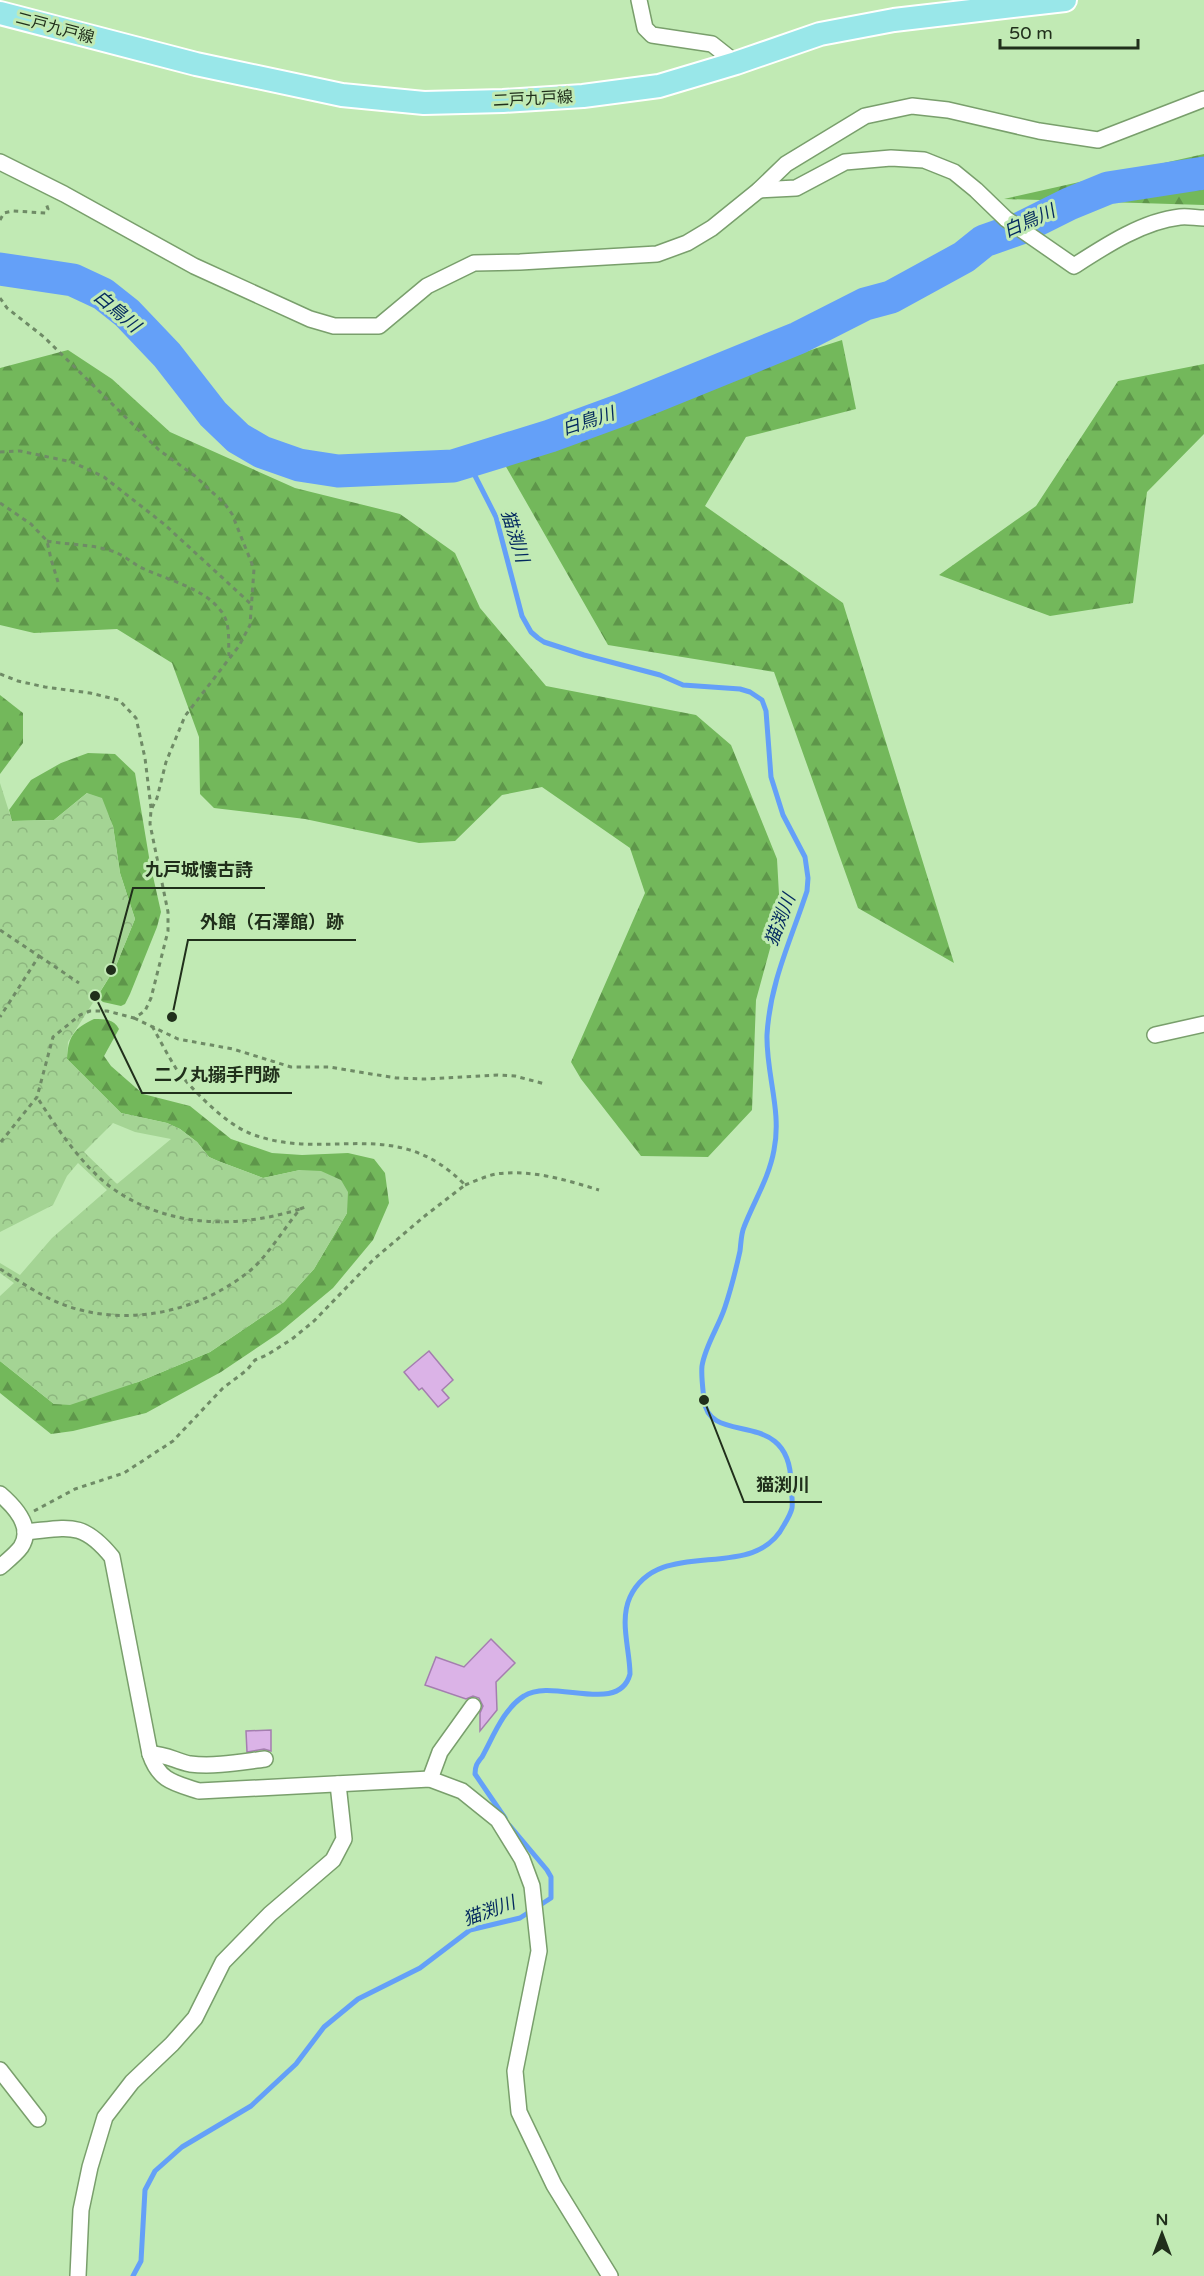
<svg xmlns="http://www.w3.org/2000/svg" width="1204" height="2276" font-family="'Varela Round','Noto Sans JP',sans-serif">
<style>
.forest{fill:url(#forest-firs)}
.park{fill:url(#park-crowns);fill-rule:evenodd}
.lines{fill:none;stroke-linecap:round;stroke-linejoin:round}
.stream{stroke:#64a0f8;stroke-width:5}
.river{stroke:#64a0f8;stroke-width:33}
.building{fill:#dbb3e7;stroke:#a47eaf;stroke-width:1.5}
.minor-casing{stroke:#799f6c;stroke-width:18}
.primary-casing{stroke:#fff;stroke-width:26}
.path{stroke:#6f8b66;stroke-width:3;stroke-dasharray:4.5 4.5;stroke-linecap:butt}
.minor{stroke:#fff;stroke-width:15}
.primary{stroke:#99e7e9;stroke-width:22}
.labels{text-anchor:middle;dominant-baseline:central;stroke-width:6;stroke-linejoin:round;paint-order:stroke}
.street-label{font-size:16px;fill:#202f1b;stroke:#c1eab4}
.water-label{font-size:18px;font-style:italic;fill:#02285e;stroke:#c1eab4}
.leader{fill:none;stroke:#202f1b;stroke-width:2}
.callout-dot{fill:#202f1b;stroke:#c1eab4;stroke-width:2}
.callout-label{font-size:18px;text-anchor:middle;font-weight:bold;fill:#202f1b;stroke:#c1eab4;stroke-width:6;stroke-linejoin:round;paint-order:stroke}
</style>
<defs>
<pattern id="forest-firs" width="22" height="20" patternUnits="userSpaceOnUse" patternTransform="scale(1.5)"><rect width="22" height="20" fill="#73b85b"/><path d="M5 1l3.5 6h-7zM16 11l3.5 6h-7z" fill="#5e964a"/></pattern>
<pattern id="park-crowns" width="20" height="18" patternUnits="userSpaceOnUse" patternTransform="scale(1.5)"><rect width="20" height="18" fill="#a4d494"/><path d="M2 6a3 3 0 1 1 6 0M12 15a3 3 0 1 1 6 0" fill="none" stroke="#8db67f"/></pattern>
</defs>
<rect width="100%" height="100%" fill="#c1eab4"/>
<g class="forest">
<polygon points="1204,154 1204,205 1004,199"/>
<polygon points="842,340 856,409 746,437 705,506 843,603 954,963 858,908 774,672 608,645 497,451"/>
<polygon points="68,350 112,379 170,432 295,488 400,514 455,553 480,608 546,686 696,715 731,745 777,859 780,912 756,1000 752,1110 708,1157 641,1156 581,1079 571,1062 645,893 630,848 542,787 502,795 455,841 419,843 305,819 214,808 200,794 199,737 172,663 117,629 34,633 0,625 0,368"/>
<polygon points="1204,364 1204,434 1147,492 1133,603 1050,616 939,575 1036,506 1118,381"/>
<polygon points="0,695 23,713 23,743 0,774"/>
<polygon points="88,753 115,754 135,773 150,863 161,912 157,927 130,994 125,1004 121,1006 103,1002 97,997 115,968 135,919 120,873 113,826 87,793 54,820 12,821 9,810 31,780 61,763"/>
<path d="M94 1019C105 1019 114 1019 119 1029L104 1056 111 1066 143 1094 190 1106 231 1139 272 1153 302 1155 348 1153 374 1159 385 1173 389 1203 373 1240 333 1288 279 1333 221 1372 146 1413 73 1431 51 1434 0 1393V1361L54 1404 138 1382 210 1352 284 1302 314 1269 347 1213 300 1170 263 1178 218 1161 209 1157 197 1142 180 1129 167 1123 121 1113 67 1059C68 1037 74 1028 94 1019Z"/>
</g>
<path class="park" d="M0 783 12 821 54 820 87 793 102 798 113 826 120 873 135 919 115 968 68 1042 67 1059 121 1113 167 1123 180 1129 197 1142 209 1157 218 1161 263 1178 300 1170 321 1171 341 1180 348 1192 347 1213 314 1269 284 1302 210 1352 138 1382 70 1405 54 1404 0 1361V1296L14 1283 0 1273V1263L20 1275 52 1238 107 1190 78 1163 67 1176 53 1205 0 1232ZM113 1123 135 1132 171 1139 117 1184 84 1152Z"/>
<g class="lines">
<g class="stream">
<path d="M468 462 496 517 522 616 531 632 538 638 544 642 584 655 660 675 683 685 740 689 750 692 762 700 766 711 771 777 783 815 805 857 808 878 807 891C791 940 770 982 767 1035 766 1074 782 1111 774 1150 769 1178 754 1201 744 1227 741 1234 741 1243 740 1251 736 1269 731 1289 725 1307 719 1326 705 1346 702 1366 701 1376 703 1390 704 1400 709 1448 790 1405 791 1483 791 1491 793 1500 792 1508 791 1513 787 1520 784 1525 754 1585 660 1534 630 1597 619 1621 630 1650 630 1674 619 1716 552 1677 524 1696 504 1708 493 1737 482 1757 477 1763 475 1766 475 1774L505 1818"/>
<polyline points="133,2276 141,2261 145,2190 155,2171 182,2147 251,2106 296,2064 324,2027 358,1999 420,1968 470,1930 520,1918 551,1898 551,1877 547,1870 510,1826"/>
</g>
<polyline class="river" points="0,269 73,280 103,294 127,313 167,355 213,414 238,438 262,452 299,465 338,471 453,466 550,436 621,410 798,338 865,304 891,297 964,257 984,241 1021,228 1069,204 1108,188 1204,173"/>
</g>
<g class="building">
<polygon points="429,1351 453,1380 442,1390 449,1398 438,1407 422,1388 419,1390 404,1372"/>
<polygon points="491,1639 515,1663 496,1682 497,1710 480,1731 480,1713 483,1706 479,1698 473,1696 466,1699 425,1685 436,1657 464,1667"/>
<polygon points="271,1730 271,1751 264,1749 247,1752 246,1731"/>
</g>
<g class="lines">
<g class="minor-casing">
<g id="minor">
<polyline points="639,0 645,28 652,35 712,44 736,63"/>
<polyline points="0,162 64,194 194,266 310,319 334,326 379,326 427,286 474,263 520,262 657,254 687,243 712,228 759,190 786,164 865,116 912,106 948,110 1039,131 1098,140 1204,99"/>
<path d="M759 190 796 188 845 162 891 158 924 160 954 172 976 190 1006 219 1074 266C1105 246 1143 221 1180 217 1188 216 1196 218 1204 218"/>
<polyline points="1155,1035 1204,1024"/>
<path d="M0 1494C14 1506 34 1527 21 1547 16 1554 7 1561 0 1567"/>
<path d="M25 1532C68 1528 82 1520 112 1557L150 1754C159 1781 174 1783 199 1791L430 1779 462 1791 498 1820 522 1859 532 1886 539 1951 515 2071 519 2112 554 2185 610 2276"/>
<path d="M150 1754C167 1754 175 1761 190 1764 215 1767 241 1762 265 1759"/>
<polyline points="430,1779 440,1752 473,1706"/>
<polyline points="0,2070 38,2119"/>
<polyline points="78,2276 81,2210 90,2167 105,2117 132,2082 172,2044 195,2018 223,1962 270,1914 333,1860 344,1839 338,1784"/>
</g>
</g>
<g class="primary-casing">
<polyline id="primary" points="0,13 196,64 342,95 424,103 503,101 583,96 659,86 736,63 820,34 894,20 1065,0"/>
</g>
<g class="path">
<polyline points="0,220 4,213 13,211 46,213 48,209 46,203"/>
<polyline points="0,298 7,308 44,337 159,450 195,476 225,504 232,514 254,569 250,625 239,646 185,716 166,762 157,798 151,810 150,824 168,912 168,931 151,998 145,1011 134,1018 107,1011 90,1011 80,1015 53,1037 37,1097 0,1143"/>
<polyline points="0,452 20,451 72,462 104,477 164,524 252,605"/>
<polyline points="0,503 31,524 47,541 51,559 58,582"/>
<path d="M47 541C69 545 91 544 112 551 122 554 131 562 140 567 166 580 203 587 221 611 231 623 228 642 229 656"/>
<polyline points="0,674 18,681 45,687 90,693 119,700 136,718 145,758 151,808"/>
<polyline points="0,930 39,956 0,1017"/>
<polyline points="39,956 79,983"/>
<polyline points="134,1018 178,1039 233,1049 291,1067 329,1067 396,1078 425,1079 498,1075 515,1076 545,1084"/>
<path d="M465 1185C475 1181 486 1176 496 1174 531 1169 566 1180 599 1190"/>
<polyline points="300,1209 308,1206"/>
<path d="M0 1269C24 1284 49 1302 77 1309 137 1326 204 1309 252 1269 268 1255 286 1226 300 1209 237 1229 168 1228 112 1188 83 1167 56 1127 37 1097"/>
<path d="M34 1511 75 1489 124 1473 173 1441 223 1388 247 1370 255 1360 267 1355 292 1339 314 1321 374 1259 426 1215 465 1185C395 1113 326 1164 249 1133 225 1123 193 1091 177 1070 168 1056 160 1040 152 1026"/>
</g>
<use href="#minor" class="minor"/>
<use href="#primary" class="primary"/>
</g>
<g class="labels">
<g class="street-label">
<text transform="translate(55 28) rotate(15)">二戸九戸線</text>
<text transform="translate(533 99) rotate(-3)">二戸九戸線</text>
</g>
<g class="water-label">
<text transform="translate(1029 221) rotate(-24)">白鳥川</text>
<text transform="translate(117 311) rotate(40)">白鳥川</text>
<text transform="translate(588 421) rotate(-18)">白鳥川</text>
<text transform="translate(515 536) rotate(73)">猫渕川</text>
<text transform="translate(780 920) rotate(-69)">猫渕川</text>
<text transform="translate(489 1911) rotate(-20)">猫渕川</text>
</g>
</g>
<path class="leader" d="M111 970L133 888H265M172 1017L188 940H356M95 996L142 1093H292M704 1400L744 1502H822"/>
<g class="callout-dot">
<circle cx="111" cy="970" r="6"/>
<circle cx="172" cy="1017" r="6"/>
<circle cx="95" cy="996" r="6"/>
<circle cx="704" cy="1400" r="6"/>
</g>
<g class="callout-label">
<text x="199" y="876">九戸城懐古詩</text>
<text x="272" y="928">外館（石澤館）跡</text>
<text x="217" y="1081">二ノ丸搦手門跡</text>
<text x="783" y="1491">猫渕川</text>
</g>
<g transform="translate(1162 2234)" stroke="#c1eab4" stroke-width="4.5" paint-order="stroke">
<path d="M0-4.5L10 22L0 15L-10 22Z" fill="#202f1b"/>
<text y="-9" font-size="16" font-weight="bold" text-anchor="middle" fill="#202f1b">N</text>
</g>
<path d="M1000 39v9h138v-9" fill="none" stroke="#202f1b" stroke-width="3"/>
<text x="1009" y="39" font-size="18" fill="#202f1b" stroke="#c1eab4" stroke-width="4.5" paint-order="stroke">50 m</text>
</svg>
